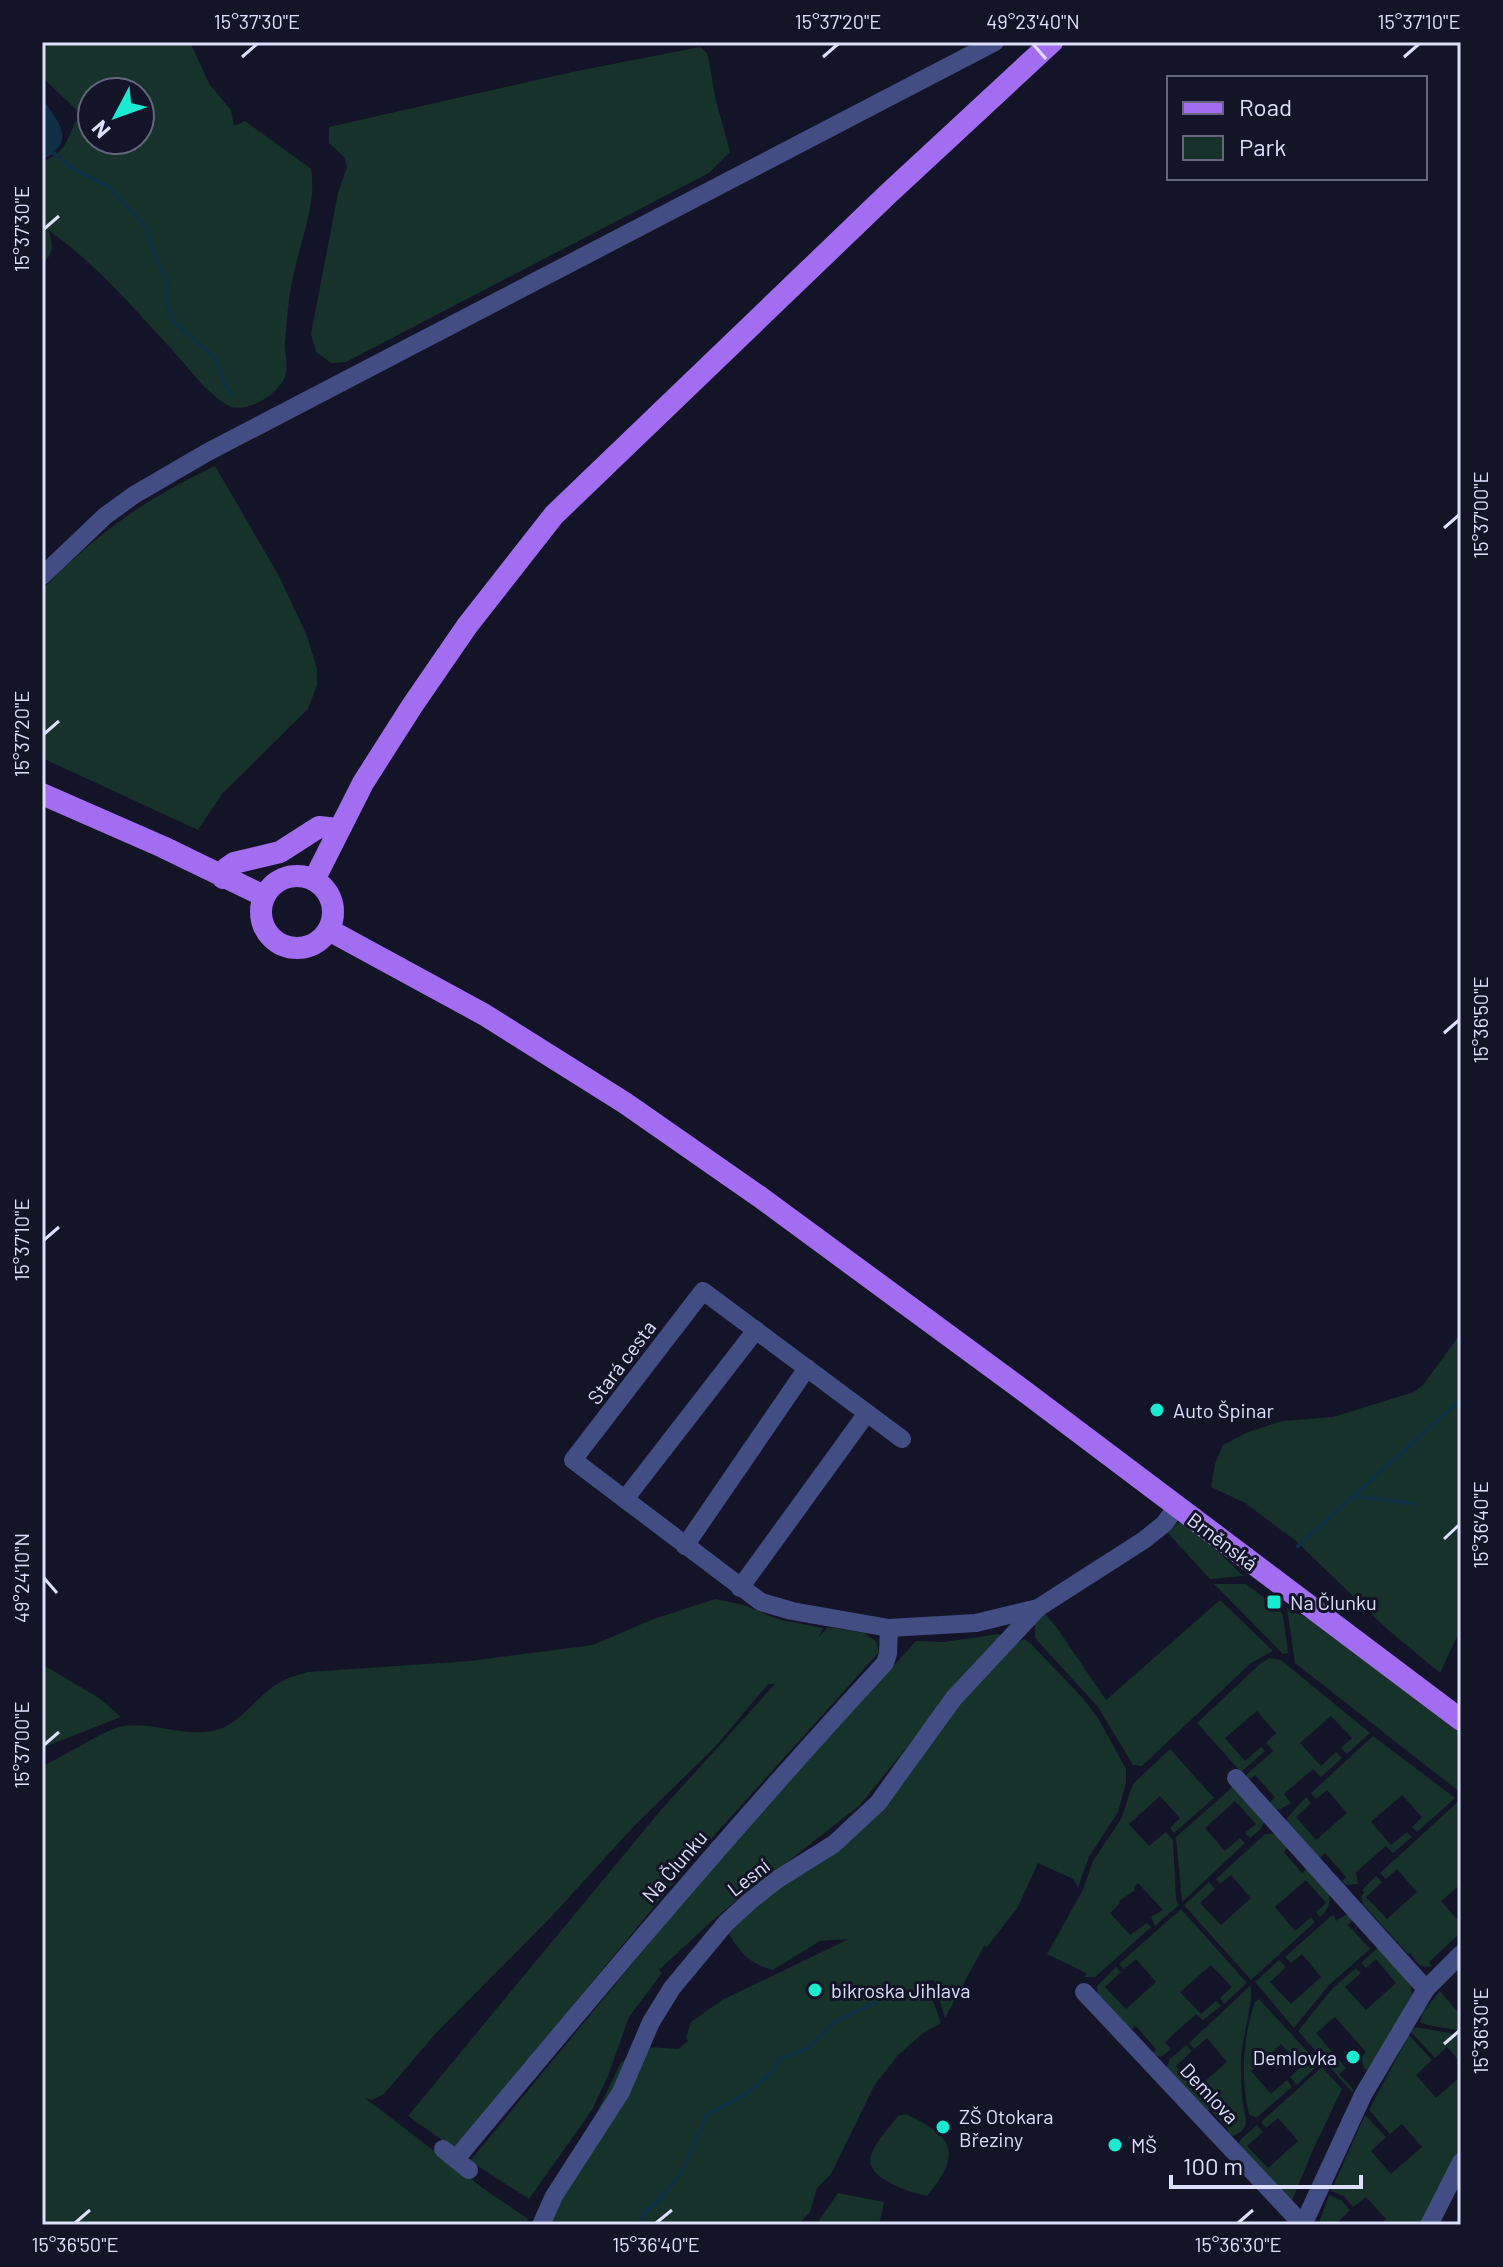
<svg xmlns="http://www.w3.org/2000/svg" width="1503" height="2267" font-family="Barlow,sans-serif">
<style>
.green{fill:#16322a;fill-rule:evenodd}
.water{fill:#102e44}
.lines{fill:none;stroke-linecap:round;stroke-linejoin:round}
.stream{stroke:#102e44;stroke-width:4}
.minor{stroke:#424e83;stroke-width:18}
.major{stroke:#a36df2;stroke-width:22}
.ticks{fill:none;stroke:#dde0fc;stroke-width:3}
.poi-dot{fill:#19ebd1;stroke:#131428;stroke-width:3}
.labels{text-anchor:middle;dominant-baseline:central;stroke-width:6;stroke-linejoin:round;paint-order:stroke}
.street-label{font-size:20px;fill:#dde0fc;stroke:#131428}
.poi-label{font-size:20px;fill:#dde0fc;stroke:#131428;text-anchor:start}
.neatline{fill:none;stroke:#dde0fc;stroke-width:3}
.ticks-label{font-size:20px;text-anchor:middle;fill:#dde0fc}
</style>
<rect width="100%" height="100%" fill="#131428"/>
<g class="green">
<path d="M42 42H190L210 85 231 110 234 126 245 121 311 169C317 206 300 241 293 277 288 298 287 322 285 343 285 353 288 365 286 374 281 393 245 416 227 405 207 393 190 370 175 353 134 309 97 264 48 230 54 245 54 252 42 265V162C64 153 67 142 75 122L86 119 42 77ZM140 92V140H92V92Z"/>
<polygon points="700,47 707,53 709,60 715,97 730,152 709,173 346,362 331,363 316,352 311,334 338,193 347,167 344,157 329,143 329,127 572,72"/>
<path d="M215 466 279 576 307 636 317 669V685L308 709 222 794 198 830 42 758V590C97 533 143 500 215 466Z"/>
<polygon points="1461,1333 1461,1628 1440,1673 1387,1629 1296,1541 1245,1503 1211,1487 1215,1464 1223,1445 1248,1432 1282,1421 1333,1417 1414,1392 1423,1385"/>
<polygon points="1181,1522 1204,1538 1243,1576 1210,1579 1166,1531 1166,1526"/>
<polygon points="1214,1584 1246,1584 1278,1608 1283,1615 1288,1653 1283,1654"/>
<path d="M715 1599 744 1605 777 1619 823 1628 818 1638 828 1627 864 1633 876 1641 879 1652 694 1858 455 2149 408 2116 660 1811 775 1684H768L715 1747 634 1826 552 1916 436 2033 384 2094 372 2100 365 2098 484 2189 528 2219 526 2225H42V1766C64 1757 106 1728 124 1726 155 1722 185 1738 216 1730 236 1726 253 1702 269 1690 280 1680 294 1676 308 1672L470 1661 593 1645 651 1620Z"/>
<polygon points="1220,1600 1273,1651 1251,1663 1142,1766 1133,1765 1098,1707 1035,1638 1035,1623 1044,1613 1057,1628 1106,1700"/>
<path d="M1287 1608C1352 1639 1404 1691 1461 1734V1793L1295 1663Z"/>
<path d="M999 1634 1003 1640 995 1657 1024 1639 1030 1643 1081 1696 1098 1718 1126 1769V1783L1118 1812 1089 1857 1078 1887 1073 1879 1038 1863 1018 1907 987 1947 984 1946 945 2018 934 1980 926 1981 941 2023 922 2034 898 2055 874 2086 831 2174 817 2188 810 2212 798 2225H543L621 2062 648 2047 678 2049 688 2041 686 2038 691 2022 722 2000 849 1939 820 1941 773 1970C746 1962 740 1952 726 1929L758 1882 713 1920 659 1970 662 1973 629 2017 608 2076 592 2110 529 2199 470 2161 721 1856 916 1641 944 1642ZM923 1727 847 1838 777 1870 860 1805Z"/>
<polygon points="1269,1658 1281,1660 1370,1733 1347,1754 1341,1748 1352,1738 1331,1716 1300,1743 1321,1766 1336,1752 1342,1758 1321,1777 1313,1769 1284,1794 1291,1803 1279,1810 1269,1804 1275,1797 1255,1775 1248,1780 1245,1776 1273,1751 1266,1743 1276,1733 1257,1711 1225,1738 1245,1761 1261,1747 1265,1751 1241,1772 1197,1723 1260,1664"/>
<polygon points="45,1666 99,1698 121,1717 42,1748 42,1669"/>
<polygon points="1373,1736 1455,1798 1417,1832 1412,1827 1422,1817 1402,1795 1371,1822 1391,1845 1407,1832 1412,1837 1393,1853 1386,1846 1356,1872 1358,1884 1346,1885 1342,1881 1346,1877 1325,1853 1318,1859 1287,1823 1287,1818 1306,1797 1311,1803 1296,1817 1316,1840 1347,1813 1327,1790 1316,1799 1311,1793"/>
<polygon points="1170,1749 1214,1798 1174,1833 1170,1828 1180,1818 1160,1796 1129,1824 1149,1846 1166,1832 1173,1840 1176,1900 1179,1905 1155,1926 1151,1917 1163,1910 1138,1883 1134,1887 1135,1890 1119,1901 1120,1903 1110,1913 1130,1935 1147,1923 1151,1927 1095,1977 1085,1977 1086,1973 1047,1954 1083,1890 1093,1861 1121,1819 1133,1784"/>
<polygon points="1236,1784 1264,1822 1261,1829 1250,1838 1245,1833 1256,1824 1235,1801 1205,1828 1225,1851 1240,1838 1245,1843 1182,1902 1176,1837"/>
<path d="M1459 1801 1461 1802V1884L1441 1901 1461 1924V1940L1457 1936 1429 1962 1432 1966C1418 1969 1417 1962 1410 1953L1408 1954 1363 1904 1361 1897 1364 1892 1362 1890 1376 1876 1382 1882 1366 1897 1387 1919 1417 1892 1397 1869 1386 1879 1380 1873Z"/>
<path d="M1277 1833 1290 1845 1284 1852 1302 1873 1309 1867C1322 1883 1341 1899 1320 1917L1316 1912 1326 1903 1306 1880 1275 1907 1295 1931 1311 1917 1315 1922 1251 1980 1184 1905 1209 1882 1215 1889 1200 1903 1221 1925 1251 1898 1231 1875 1220 1884 1216 1879 1265 1834Z"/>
<polygon points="1181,1909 1247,1983 1224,2004 1220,1998 1232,1987 1211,1965 1180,1992 1201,2014 1216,2001 1221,2006 1203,2020 1196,2014 1165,2042 1171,2049 1161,2057 1152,2054 1156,2049 1136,2026 1129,2031 1098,1996 1097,1986 1116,1967 1121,1972 1105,1987 1126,2009 1156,1982 1136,1959 1124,1969 1119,1964"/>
<polygon points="1347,1914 1355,1918 1348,1925 1370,1949 1329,1985 1294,2028 1255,1982 1279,1960 1286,1967 1270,1982 1291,2004 1321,1977 1302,1954 1291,1963 1285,1957 1331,1916 1334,1915 1336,1921"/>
<polygon points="1379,1947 1410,1980 1412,1995 1368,2071 1364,2069 1361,2057 1366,2052 1335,2017 1316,2033 1346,2068 1339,2074 1354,2090 1352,2092 1298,2031 1333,1988 1356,1968 1361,1973 1345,1987 1366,2010 1396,1983 1376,1959 1366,1968 1361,1963"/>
<path d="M1250 1986C1255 1997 1241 2042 1241 2060 1241 2076 1241 2093 1244 2110 1245 2115 1248 2122 1244 2128 1239 2135 1230 2138 1222 2137L1229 2131 1210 2109 1202 2114 1166 2069 1170 2059 1186 2045 1192 2051 1176 2066 1196 2089 1227 2062 1207 2038 1194 2049 1189 2043Z"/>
<polygon points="1440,1991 1461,2016 1461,2031 1427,2025 1420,2022 1423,2012"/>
<path d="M1259 1999 1319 2064 1297 2085 1290 2077 1302 2066 1281 2044 1251 2071 1271 2094 1287 2080 1292 2087 1256 2118 1249 2114C1240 2079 1243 2036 1255 2002Z"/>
<polygon points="1415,2027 1461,2035 1461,2063 1447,2047 1435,2058 1411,2032"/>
<polygon points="1409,2035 1432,2060 1416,2075 1436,2098 1461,2076 1461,2147 1421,2225 1380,2225 1386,2219 1366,2197 1353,2207 1344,2196 1331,2191 1365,2115 1386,2137 1371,2151 1391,2174 1422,2147 1402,2124 1390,2134 1369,2110"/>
<polygon points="1322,2067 1342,2089 1313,2150 1288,2210 1237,2146 1241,2139 1257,2125 1263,2132 1247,2146 1268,2168 1298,2141 1278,2118 1266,2128 1261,2122"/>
<path d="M906 2114C954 2137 963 2153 927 2196 911 2193 869 2179 870 2160 872 2145 890 2127 898 2116Z"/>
<polygon points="838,2193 884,2202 879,2225 816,2225"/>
<polygon points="1329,2195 1341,2200 1350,2210 1335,2225 1318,2225"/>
</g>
<path class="water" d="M42 98C59 123 78 142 42 160Z"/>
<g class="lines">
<g class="stream">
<polyline points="54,153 75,170 109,187 147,228 156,258 168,283 168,305 173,321 216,359 225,385 233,395"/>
<polyline points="1354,1496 1416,1504"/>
<polyline points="1298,1546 1461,1399"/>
<polyline points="641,2225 645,2212 659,2200 682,2172 707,2115 749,2092 774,2070 779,2059 807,2049 835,2022 877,2002"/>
</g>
<g class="minor">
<polyline points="42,576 105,516 134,495 206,453 995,42"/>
<polyline points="902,1439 703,1291 573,1460 761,1602 792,1611 889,1628 976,1623 1038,1608 1144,1540 1164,1524 1177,1506"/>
<polyline points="625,1499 756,1330"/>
<polyline points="685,1546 807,1368"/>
<polyline points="740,1588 867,1413"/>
<polyline points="1236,1778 1426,1989"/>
<polyline points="1084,1992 1303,2225"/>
<polyline points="443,2149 469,2170"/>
<path d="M456 2159C596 1991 736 1824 885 1663L888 1654 889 1628"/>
<polyline points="541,2225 554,2196 621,2092 651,2022 672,1988 726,1923 750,1901 778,1879 834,1844 878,1803 954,1698 1038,1608"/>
<polyline points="1303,2225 1363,2095 1426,1989 1461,1954"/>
<polyline points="1429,2225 1461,2162"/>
</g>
<g class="major">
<polyline points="42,794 163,847 264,896"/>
<circle cx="297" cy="912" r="36"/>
<polyline points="223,878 227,868 234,863 280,852 319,827 338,829"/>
<polyline points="314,880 363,783 412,706 467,626 554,515 888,194 1052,42"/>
<polyline points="329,930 485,1015 625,1103 760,1197 1024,1391 1461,1720"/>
</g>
</g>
<path class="ticks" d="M1033 44 1046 59M242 57 257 44M823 57 838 44M1404 57 1419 44M44 229 59 216M1444 528 1459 515M44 734 59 721M1444 1033 1459 1020M44 1240 59 1227M1444 1539 1459 1525M44 1578 57 1593M44 1745 59 1732M1444 2044 1459 2031M75 2223 90 2210M656 2223 672 2210M1238 2223 1253 2210"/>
<g class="poi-dot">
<circle cx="1157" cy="1410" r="8"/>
<rect x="1266" y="1594" width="16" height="16" rx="4"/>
<circle cx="815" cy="1990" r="8"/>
<circle cx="1353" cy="2057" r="8"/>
<circle cx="943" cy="2127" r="8"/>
<circle cx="1115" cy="2145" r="8"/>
</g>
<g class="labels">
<g class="street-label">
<text transform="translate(621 1362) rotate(-53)">Stará cesta</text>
<text transform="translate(1223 1541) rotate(37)">Brněnská</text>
<text transform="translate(674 1866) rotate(-49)">Na Člunku</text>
<text transform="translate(748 1877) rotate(-38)">Lesní</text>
<text transform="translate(1210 2093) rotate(47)">Demlova</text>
</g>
<g class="poi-label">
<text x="1173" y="1410">Auto Špinar</text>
<text x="1290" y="1602">Na Člunku</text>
<text x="831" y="1990">bikroska Jihlava</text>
<text x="1337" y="2057" text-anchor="end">Demlovka</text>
<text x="959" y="2116">ZŠ Otokara<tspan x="959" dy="23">Březiny</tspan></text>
<text x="1131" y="2145">MŠ</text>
</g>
</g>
<rect width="1503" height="2267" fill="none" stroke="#131428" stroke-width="88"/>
<rect x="1167" y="76" width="260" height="104" fill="#131428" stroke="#64667d" stroke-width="2"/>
<rect x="1183" y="102" width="40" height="12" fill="#a36df2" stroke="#64667d" stroke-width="2"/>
<text x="1239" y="116" font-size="24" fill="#dde0fc">Road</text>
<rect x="1183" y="136" width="40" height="24" fill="#16322a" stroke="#64667d" stroke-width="2"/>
<text x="1239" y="156" font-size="24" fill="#dde0fc">Park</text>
<g transform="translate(116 116) rotate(229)"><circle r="38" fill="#131428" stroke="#64667d" stroke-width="2"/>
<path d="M0-6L14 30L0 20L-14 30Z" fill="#19ebd1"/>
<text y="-12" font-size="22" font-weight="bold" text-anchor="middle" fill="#dde0fc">N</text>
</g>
<path d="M1171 2175v12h190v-12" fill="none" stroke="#dde0fc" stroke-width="4"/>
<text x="1183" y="2175" font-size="24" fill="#dde0fc" stroke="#131428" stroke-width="6" paint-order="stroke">100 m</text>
<rect x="44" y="44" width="1415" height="2179" class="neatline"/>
<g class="ticks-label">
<text x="257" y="29">15°37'30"E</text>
<text x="838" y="29">15°37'20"E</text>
<text x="1033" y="29">49°23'40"N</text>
<text x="1419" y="29">15°37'10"E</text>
<text transform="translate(22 229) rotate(-90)" y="7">15°37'30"E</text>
<text transform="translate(1481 515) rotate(-90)" y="7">15°37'00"E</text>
<text transform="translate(22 734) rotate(-90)" y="7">15°37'20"E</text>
<text transform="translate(1481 1020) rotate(-90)" y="7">15°36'50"E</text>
<text transform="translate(22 1240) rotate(-90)" y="7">15°37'10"E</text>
<text transform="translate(1481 1525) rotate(-90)" y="7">15°36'40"E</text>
<text transform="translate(22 1578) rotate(-90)" y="7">49°24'10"N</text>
<text transform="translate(22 1745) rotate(-90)" y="7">15°37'00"E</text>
<text transform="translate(1481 2031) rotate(-90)" y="7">15°36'30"E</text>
<text x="75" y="2252">15°36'50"E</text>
<text x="656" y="2252">15°36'40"E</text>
<text x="1238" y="2252">15°36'30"E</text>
</g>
</svg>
